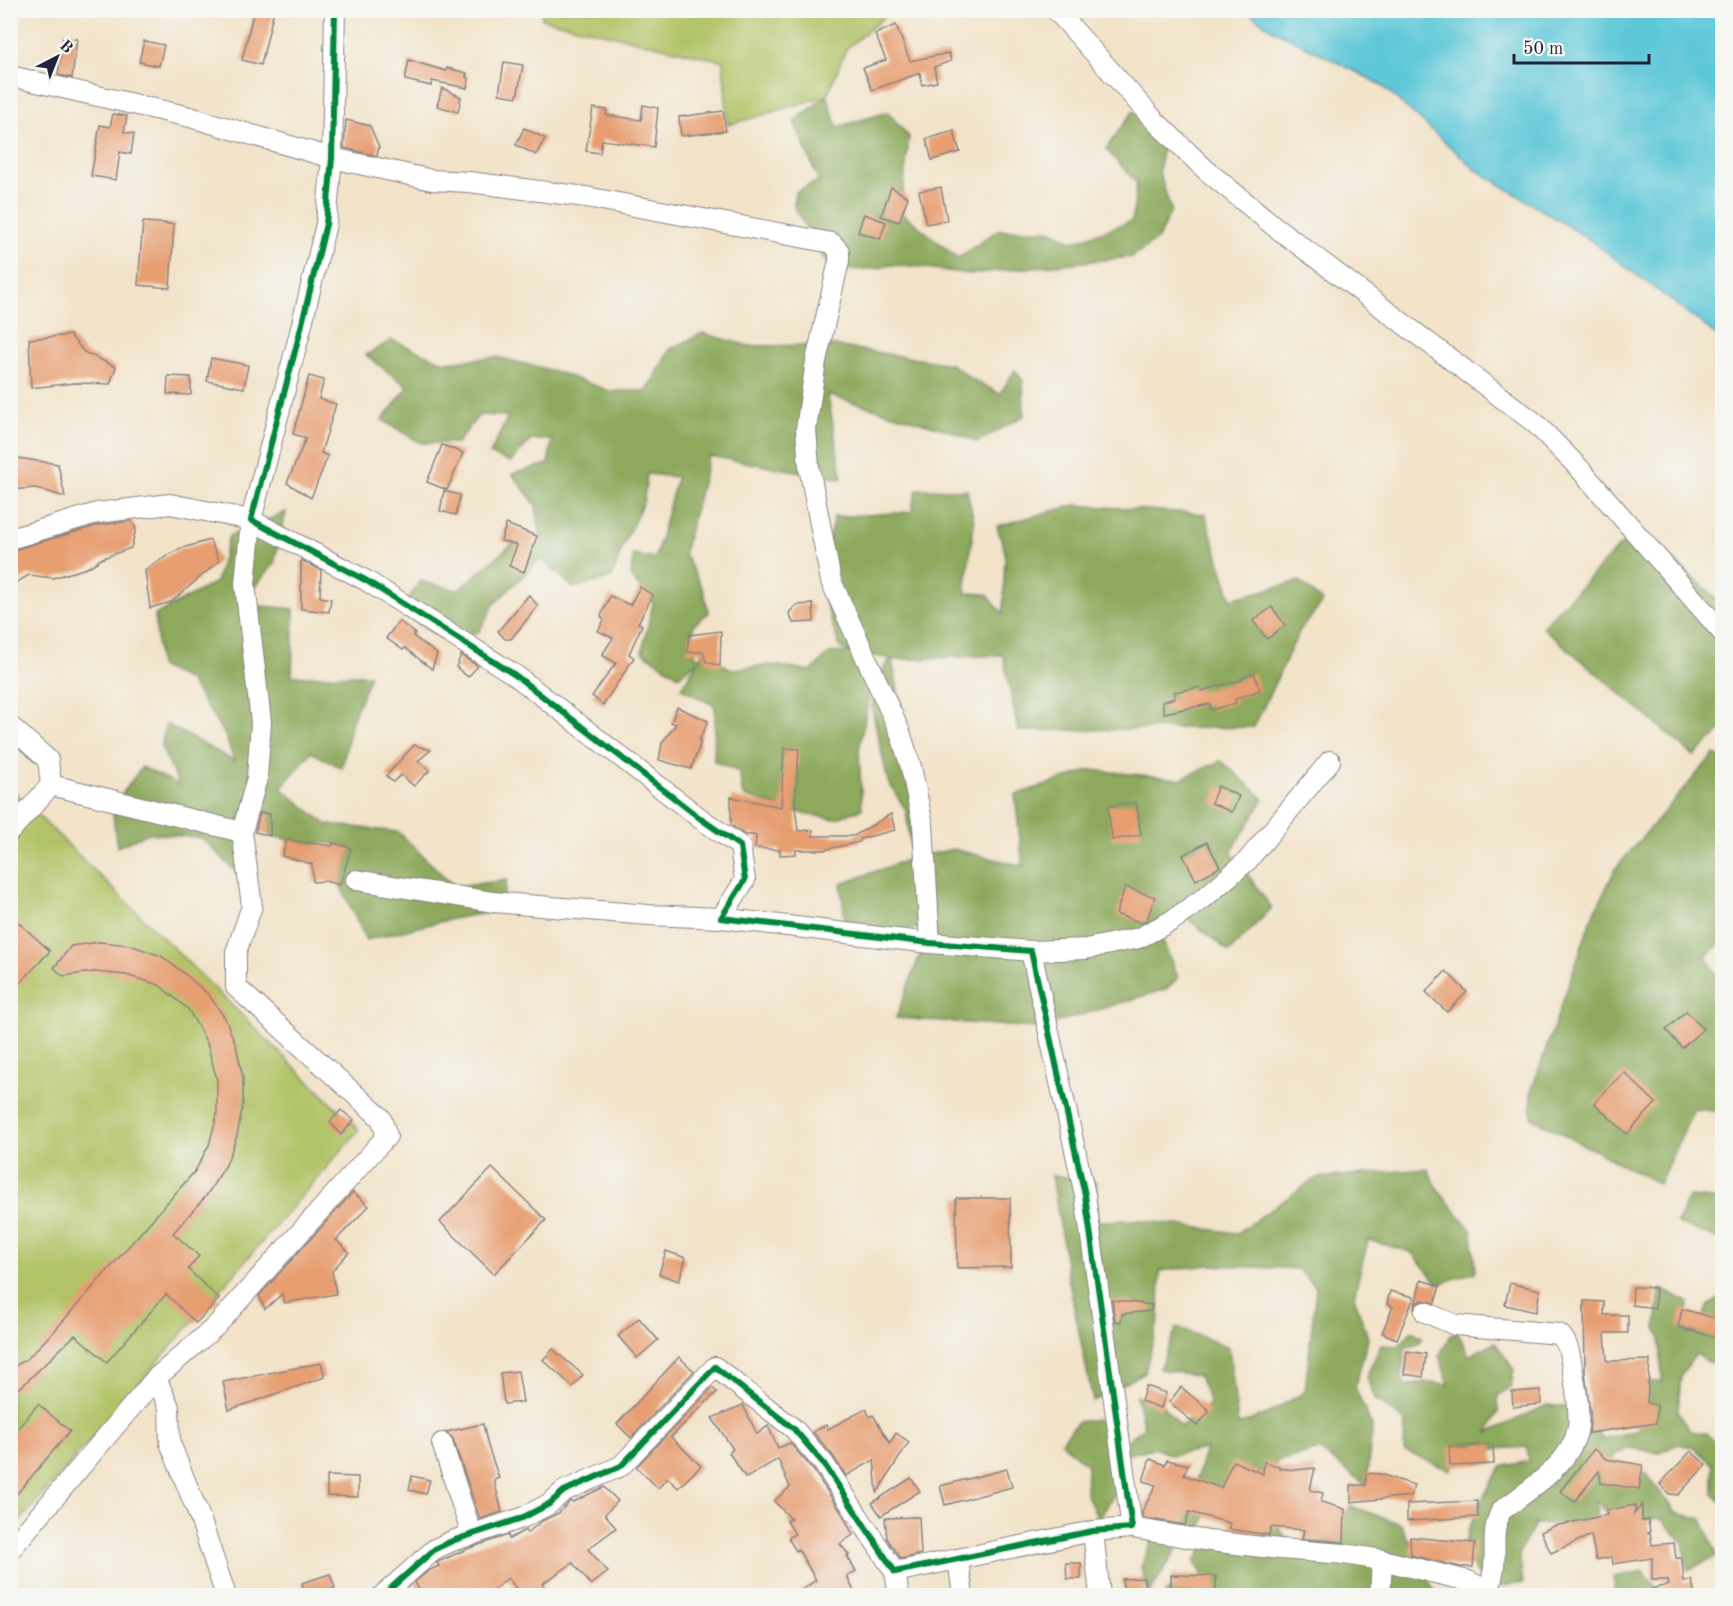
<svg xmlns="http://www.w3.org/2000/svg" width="1733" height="1606" font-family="'Old Standard TT',serif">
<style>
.green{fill:#b1c366;stroke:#6a7250;stroke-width:1.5}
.forest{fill:#8ca95b;stroke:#57664b;stroke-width:1.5}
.water{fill:#5dc7d8;stroke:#40748a;stroke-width:1.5}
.building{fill:#e79e71}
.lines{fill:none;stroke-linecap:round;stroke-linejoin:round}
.minor-casing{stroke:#8a8282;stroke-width:22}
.minor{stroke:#fff;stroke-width:20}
.cycleway-casing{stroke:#f6f6f2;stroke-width:10}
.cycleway{stroke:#00873e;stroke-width:6}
</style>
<rect width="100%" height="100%" fill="#f6f6f2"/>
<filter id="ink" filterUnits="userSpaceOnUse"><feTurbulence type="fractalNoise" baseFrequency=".0167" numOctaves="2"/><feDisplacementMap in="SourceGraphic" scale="12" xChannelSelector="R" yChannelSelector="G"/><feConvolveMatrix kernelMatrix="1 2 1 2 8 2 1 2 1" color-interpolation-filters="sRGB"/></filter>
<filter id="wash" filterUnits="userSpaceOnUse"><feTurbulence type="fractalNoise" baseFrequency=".008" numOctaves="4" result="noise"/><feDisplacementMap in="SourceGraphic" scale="24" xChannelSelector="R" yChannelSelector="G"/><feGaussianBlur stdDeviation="1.35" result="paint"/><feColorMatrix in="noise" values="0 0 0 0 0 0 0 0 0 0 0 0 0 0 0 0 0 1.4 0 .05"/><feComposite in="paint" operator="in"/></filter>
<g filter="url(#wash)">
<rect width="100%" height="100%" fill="#f2e3c9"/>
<g class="green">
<polygon points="541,11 541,10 891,11 846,49 827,96 728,125 723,61 542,19"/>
<polygon points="11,789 359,1130 11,1531"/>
</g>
<g class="forest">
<polygon points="827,96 837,127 888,112 909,137 901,212 958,258 998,230 1050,230 1073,242 1132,221 1137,183 1106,149 1133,111 1165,131 1159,172 1171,210 1158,239 1131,257 969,274 913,266 887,265 880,268 831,271 794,207 795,192 819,181 794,121"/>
<polygon points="703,333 748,346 829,345 951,364 972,379 1000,394 1015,370 1023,381 1024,416 977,442 951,431 828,395 842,479 709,456 684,553 703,590 709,613 694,624 690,647 699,659 703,653 731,669 773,665 811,671 830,653 852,652 840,648 819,583 834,517 911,512 917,489 967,490 974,522 965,593 987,594 1003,614 1005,552 997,526 1075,505 1205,514 1231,599 1300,581 1323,602 1300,630 1254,727 1018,731 1003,655 892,660 922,810 920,839 913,858 953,849 1023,866 1015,795 1091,770 1180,779 1221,761 1264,799 1231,852 1272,908 1229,952 1186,917 1160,934 1178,978 1166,989 1038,1028 896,1018 930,928 846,932 841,884 912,858 906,810 888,782 872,708 875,680 891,659 857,652 873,674 859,750 862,809 835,819 805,814 743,796 739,772 714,761 715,706 681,688 698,661 679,676 642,652 653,603 631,577 633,555 655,559 677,477 647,474 644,500 622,548 612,578 573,588 541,558 495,603 478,633 440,638 400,612 420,581 458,590 512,544 542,547 536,505 512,474 548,464 552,440 531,440 511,462 490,454 508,416 479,415 457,443 421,443 382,420 408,387 366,355 392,340 444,362 496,357 554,371 610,391 647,391 670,349"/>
<polygon points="286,512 274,564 240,604 294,609 292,676 370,675 351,724 342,768 311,752 281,788 326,824 398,832 455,887 507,880 501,910 452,919 366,940 340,885 350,848 333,843 310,843 270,836 270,814 242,811 242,878 202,838 149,833 117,847 112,807 142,767 179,785 161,747 166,724 234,761 225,735 189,680 159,666 155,615 216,582 229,536"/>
<polygon points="1637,528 1722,603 1722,730 1694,756 1542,627"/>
<polygon points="1714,754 1722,759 1722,942 1706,956 1722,984 1722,1112 1694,1109 1659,1184 1532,1118 1531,1092 1591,920 1616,868"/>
<polygon points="1428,1169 1439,1191 1472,1231 1475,1272 1438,1284 1411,1252 1368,1240 1354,1296 1368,1338 1355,1387 1372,1426 1366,1485 1319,1450 1276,1462 1267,1512 1288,1541 1333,1542 1350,1506 1401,1524 1419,1563 1437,1595 1380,1596 1371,1593 1360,1596 1164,1595 1169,1589 1193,1587 1215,1595 1195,1562 1214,1529 1230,1537 1251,1511 1214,1492 1200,1531 1180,1544 1149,1594 1141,1568 1156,1527 1193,1490 1206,1449 1171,1455 1154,1448 1112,1458 1119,1486 1099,1520 1086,1494 1087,1465 1061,1442 1078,1422 1097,1419 1122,1445 1144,1427 1136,1396 1161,1404 1181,1426 1210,1403 1199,1376 1159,1369 1177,1327 1229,1347 1238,1425 1267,1414 1305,1392 1316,1288 1298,1269 1209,1265 1160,1271 1159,1318 1145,1372 1093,1401 1068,1277 1052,1175 1096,1182 1097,1221 1140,1220 1237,1233 1316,1178"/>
<polygon points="1689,1197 1722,1200 1722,1241 1677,1223"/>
<path d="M1660 1289 1688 1302 1687 1332H1699L1708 1306 1722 1297V1361L1710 1363 1696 1354 1681 1375 1678 1411 1690 1431 1706 1433 1717 1444 1722 1425V1503L1713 1494V1465L1693 1447 1677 1444 1660 1453 1630 1448 1614 1455 1608 1479 1646 1473 1676 1513 1702 1519 1717 1556 1688 1570 1683 1542 1661 1519 1616 1520 1594 1500 1598 1510 1590 1530 1562 1524H1535L1519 1553 1523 1583 1486 1588C1479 1575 1469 1562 1466 1547 1462 1532 1492 1481 1501 1467L1529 1461 1527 1447 1495 1449 1483 1443 1457 1446 1451 1471 1404 1451 1405 1421 1376 1400 1366 1377 1381 1345 1399 1346 1412 1331 1423 1338 1417 1344 1405 1349 1401 1376 1405 1386 1423 1382 1449 1385 1439 1356 1450 1336 1458 1333 1469 1356 1495 1342 1514 1370 1511 1386 1498 1396V1412L1488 1433 1547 1405 1590 1410 1602 1439 1639 1430 1640 1382H1662L1660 1336 1656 1328Z"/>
<polygon points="1643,1571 1662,1595 1614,1596 1614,1577"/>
</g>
<polygon class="water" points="1247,11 1722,11 1722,341 1706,327 1589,239 1475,169 1380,84 1270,28"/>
<g id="blocks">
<g class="building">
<polygon points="254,10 274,10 261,65 242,60"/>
<polygon points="896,25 910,61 949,53 951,61 934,67 937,82 922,85 920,73 872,90 863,68 886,60 875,34"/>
<polygon points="63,38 77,39 72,78 58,75"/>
<polygon points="144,41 164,45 159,66 139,62"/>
<polygon points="409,60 446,71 447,68 467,73 466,77 469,78 467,88 432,81 431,86 405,80"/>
<polygon points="504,62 523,65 517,97 499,94"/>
<polygon points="442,88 461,97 458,112 437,106"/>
<polygon points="643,105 658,108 654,147 602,140 600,153 586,151 593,108 607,110 606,115 641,120"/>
<polygon points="723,111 726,131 681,136 679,117"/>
<polygon points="113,114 127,116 124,132 134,134 131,154 120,152 116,180 91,176 100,125 110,127"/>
<polygon points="346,120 370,126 379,147 377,156 344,148"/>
<polygon points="524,128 545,138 536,155 516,145"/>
<polygon points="954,131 960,152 932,160 926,139"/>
<polygon points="891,187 908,197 899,222 881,216"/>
<polygon points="941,187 947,220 926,224 919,191"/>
<polygon points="864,214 886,222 880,239 858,232"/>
<polygon points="143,222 174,224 170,288 138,285"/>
<polygon points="70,335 84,352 116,367 110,384 74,383 31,388 29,339"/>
<polygon points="211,358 248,365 244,388 207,381"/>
<polygon points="168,376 191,377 191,395 167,394"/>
<polygon points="309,376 324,380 319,399 336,404 321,453 328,456 311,498 287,483 306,438 293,434"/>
<polygon points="442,445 463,453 447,490 427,482"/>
<polygon points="10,457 58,464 65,497 36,488 10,490"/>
<polygon points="444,491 460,495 456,515 440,511"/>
<polygon points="132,521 136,529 131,548 103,558 87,568 53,578 29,575 10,586 10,551 99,525"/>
<polygon points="506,524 537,536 524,572 509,566 517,545 501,541"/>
<polygon points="210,540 219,561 171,602 150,608 145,571 153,564 179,549"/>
<polygon points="301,560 321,570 320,597 331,599 329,612 301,609"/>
<polygon points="640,587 653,595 638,623 642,625 629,654 634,658 603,705 592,696 616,663 602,655 613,638 598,631 604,620 601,616 610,596 630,605"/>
<polygon points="529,595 538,606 511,639 505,639 498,631"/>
<polygon points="813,604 814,622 793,623 789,613 796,605"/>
<polygon points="1272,607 1285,625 1267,639 1253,621"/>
<polygon points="399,621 415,633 413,636 437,654 432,669 405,648 403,650 386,638"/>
<polygon points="721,631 720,666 706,662 703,652 687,652 689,635"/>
<polygon points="461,655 478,666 468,677 456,667"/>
<polygon points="1254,673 1260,690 1235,699 1236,703 1211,710 1210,704 1164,713 1162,702 1175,698 1174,692 1200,687 1201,691 1242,680 1241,678"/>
<polygon points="677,707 708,721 699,741 701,742 691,769 659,760 662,743 676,724 671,722"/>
<polygon points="414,745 431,750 418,761 430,770 414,786 401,775 393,782 386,776"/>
<polygon points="784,748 799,749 795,805 798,831 813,830 813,836 854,836 891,814 895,830 860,839 860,842 824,850 796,850 796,854 780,855 780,850 755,848 756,835 745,835 731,825 731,797 781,807"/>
<polygon points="1218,786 1239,796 1232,812 1211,803"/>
<polygon points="1136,802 1141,835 1112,840 1108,806"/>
<polygon points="260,813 270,814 270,836 255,832"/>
<polygon points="287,840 332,846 333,843 351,848 340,885 325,881 313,882 312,864 282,856"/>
<polygon points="1207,842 1220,867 1196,880 1183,855"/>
<polygon points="1125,887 1155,897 1147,920 1142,923 1116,914"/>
<polygon points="10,915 50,951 10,994"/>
<polygon points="100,942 130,945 161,956 185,974 209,995 225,1018 236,1045 243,1078 243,1104 237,1136 226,1165 206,1196 173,1233 199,1256 188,1269 219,1299 196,1323 166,1294 107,1362 75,1335 21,1387 10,1392 10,1369 27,1359 56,1329 195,1171 209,1145 217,1115 217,1080 207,1043 188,1009 159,985 126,975 94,972 63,976 54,968 71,946"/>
<polygon points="1446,971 1467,992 1447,1012 1426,992"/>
<polygon points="1686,1011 1703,1029 1682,1048 1666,1030"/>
<polygon points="1624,1072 1656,1103 1627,1134 1594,1103"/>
<polygon points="341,1110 354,1120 341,1135 330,1122"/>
<polygon points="492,1168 546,1220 494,1274 440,1222"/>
<polygon points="353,1192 369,1206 336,1240 349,1252 332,1271 336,1294 285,1303 282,1294 265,1309 259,1296"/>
<polygon points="956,1198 1010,1198 1011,1267 957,1268"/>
<polygon points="666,1251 686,1258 679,1281 659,1274"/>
<polygon points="1421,1280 1440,1286 1435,1303 1423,1300 1417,1303 1414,1309"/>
<polygon points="1510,1283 1540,1290 1536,1312 1505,1305"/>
<polygon points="1633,1287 1656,1288 1655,1308 1632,1305"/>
<polygon points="1390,1291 1414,1297 1397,1339 1382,1333 1393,1306 1387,1304"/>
<polygon points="1112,1300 1152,1305 1151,1311 1122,1314 1121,1322 1115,1321"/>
<polygon points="1584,1301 1604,1302 1604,1315 1628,1315 1628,1333 1605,1333 1607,1361 1650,1360 1647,1403 1657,1405 1656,1423 1589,1433 1590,1413 1585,1372"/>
<polygon points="1682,1309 1722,1320 1722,1339 1678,1327"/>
<polygon points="639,1318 658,1340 637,1358 618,1336"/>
<polygon points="553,1349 583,1375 573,1387 543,1360"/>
<polygon points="1407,1351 1426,1354 1423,1377 1404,1374"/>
<polygon points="679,1357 694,1371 631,1438 617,1424"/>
<polygon points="321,1363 325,1377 229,1410 223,1382"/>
<polygon points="518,1371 523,1402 504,1404 500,1373"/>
<polygon points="1146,1386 1166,1393 1161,1408 1141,1401"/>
<polygon points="1181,1387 1210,1411 1197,1426 1169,1402"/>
<polygon points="712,1388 717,1392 671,1437 701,1466 678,1488 668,1478 658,1488 636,1467"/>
<polygon points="1540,1390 1541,1404 1513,1407 1512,1392"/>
<polygon points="38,1404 70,1431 10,1502 10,1438"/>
<polygon points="743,1405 757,1434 768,1426 778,1448 790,1443 814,1471 843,1515 853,1535 840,1544 849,1555 847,1556 856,1571 847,1576 856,1596 793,1596 816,1580 798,1549 796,1551 788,1538 795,1534 787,1521 791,1519 774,1501 790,1487 778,1459 746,1478 729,1453 733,1449 712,1418"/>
<polygon points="866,1409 870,1417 873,1415 890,1443 896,1433 909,1442 877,1493 874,1460 846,1476 833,1456 813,1432 826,1425 828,1429"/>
<polygon points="483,1424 488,1446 499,1478 494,1480 502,1512 480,1519 453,1439 446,1432"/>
<polygon points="1493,1444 1494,1464 1450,1466 1449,1446"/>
<polygon points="1594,1449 1606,1459 1643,1465 1639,1489 1601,1483 1599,1471 1574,1502 1560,1491"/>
<polygon points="1691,1451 1706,1465 1678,1495 1669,1494 1660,1484"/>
<polygon points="1150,1459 1165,1465 1167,1460 1188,1465 1184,1475 1221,1488 1233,1461 1263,1474 1264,1462 1279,1466 1279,1468 1295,1470 1315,1468 1310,1490 1323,1493 1321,1502 1345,1509 1344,1542 1302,1539 1304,1530 1271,1527 1269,1535 1229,1529 1230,1523 1189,1512 1185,1525 1143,1518 1142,1512 1156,1485 1143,1481"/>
<polygon points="1007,1469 1012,1487 945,1505 940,1486"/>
<polygon points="1366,1473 1380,1474 1414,1485 1411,1496 1351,1502 1351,1485 1366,1485"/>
<polygon points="327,1476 358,1477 358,1497 327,1496"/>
<polygon points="412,1476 430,1480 426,1494 409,1490"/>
<polygon points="911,1478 920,1491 881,1516 872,1503"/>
<polygon points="604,1487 618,1501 605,1514 616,1528 588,1549 608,1572 591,1585 573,1563 542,1584 551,1596 522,1596 508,1578 487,1596 422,1596 415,1582 428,1571 439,1566 437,1563 440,1561 467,1549 508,1535 509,1539 525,1530 527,1533 542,1521 559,1513 570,1501 573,1502"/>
<polygon points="1477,1501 1478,1517 1407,1521 1407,1504"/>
<polygon points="1636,1505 1634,1514 1642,1505 1642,1521 1648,1520 1650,1531 1647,1534 1650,1533 1652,1545 1674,1543 1676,1558 1682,1558 1684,1582 1692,1580 1695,1596 1651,1596 1651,1589 1668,1585 1667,1580 1652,1580 1652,1558 1613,1564 1612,1557 1596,1560 1591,1535 1551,1553 1541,1532 1554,1526 1607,1515 1606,1510"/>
<polygon points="919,1517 921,1554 901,1559 887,1538 885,1518"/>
<polygon points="1410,1537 1475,1543 1473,1567 1460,1567 1411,1555"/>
<polygon points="1066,1563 1081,1563 1081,1579 1067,1579"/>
<polygon points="330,1574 335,1588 314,1596 306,1596 302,1583"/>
<polygon points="1171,1575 1216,1576 1216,1595 1194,1595 1194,1592 1171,1592"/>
<polygon points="1144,1578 1145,1596 1124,1596 1122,1579"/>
</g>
</g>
</g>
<g filter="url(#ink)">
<use href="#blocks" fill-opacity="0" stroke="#8a8282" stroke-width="1.5"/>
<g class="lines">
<g class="minor-casing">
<g id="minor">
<polyline points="335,10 332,158 326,224 300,332 251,520 367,581 515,675 701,819 740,846 745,880 721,918 930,943 1031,951 1085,1195 1132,1528 1093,1531 895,1572 824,1464 794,1429 715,1367 621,1466 564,1491 549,1504 522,1518 452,1541 435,1549 382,1596"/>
<polyline points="1056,10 1155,121 1206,170 1274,226 1535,423 1580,469 1722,632"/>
<polyline points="10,76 190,117 332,158 432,180 469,182 586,197 832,243 839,251 839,261 816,361 806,429 809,467 831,581 900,732 911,767 923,825 930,943"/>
<polyline points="10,539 97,513 170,504 251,520 245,584 261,722 257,778 242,832 252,906 236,952 236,987 381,1118 387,1136 215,1327 156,1378 10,1550"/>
<polyline points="10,726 48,760 51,785 10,831"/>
<polyline points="51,785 242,832"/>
<polyline points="356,880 493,902 648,915 721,918"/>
<polyline points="1031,951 1086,949 1139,938 1171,921 1204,898 1247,861 1330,761"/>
<path d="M1425 1312 1455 1325 1559 1334C1570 1343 1570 1359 1573 1372 1576 1389 1580 1409 1578 1427 1572 1464 1530 1489 1502 1510 1491 1527 1496 1548 1494 1567 1493 1576 1490 1586 1488 1596"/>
<polyline points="156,1378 169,1407 170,1443 200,1518 226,1596"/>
<polyline points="442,1443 472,1535"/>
<polyline points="1132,1528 1209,1541 1280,1549 1344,1554 1382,1560 1468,1581 1478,1586 1487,1596"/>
<polyline points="1093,1531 1100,1596"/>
<polyline points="958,1559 963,1596"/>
<polyline points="895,1572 899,1596"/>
<polyline points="1380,1596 1382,1560"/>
</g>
</g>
<use href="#minor" class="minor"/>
<g class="cycleway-casing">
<polyline id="cycleway" points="335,10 332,158 326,224 300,332 251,520 367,581 515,675 701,819 740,846 745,880 721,918 930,943 1031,951 1085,1195 1132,1528 1093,1531 895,1572 824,1464 794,1429 715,1367 621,1466 564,1491 549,1504 522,1518 452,1541 435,1549 382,1596"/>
</g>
<use href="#cycleway" class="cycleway"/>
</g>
</g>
<rect width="1733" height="1606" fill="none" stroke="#f6f6f2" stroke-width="36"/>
<g transform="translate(57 57) rotate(42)" stroke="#f6f6f2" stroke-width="4.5" paint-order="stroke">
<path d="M0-4.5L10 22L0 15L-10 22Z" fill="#22223b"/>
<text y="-9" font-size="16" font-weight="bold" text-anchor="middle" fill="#22223b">B</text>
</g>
<path d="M1514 54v9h135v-9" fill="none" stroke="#22223b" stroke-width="3"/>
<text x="1523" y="54" font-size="18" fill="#22223b" stroke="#f6f6f2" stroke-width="4.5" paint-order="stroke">50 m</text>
</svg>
